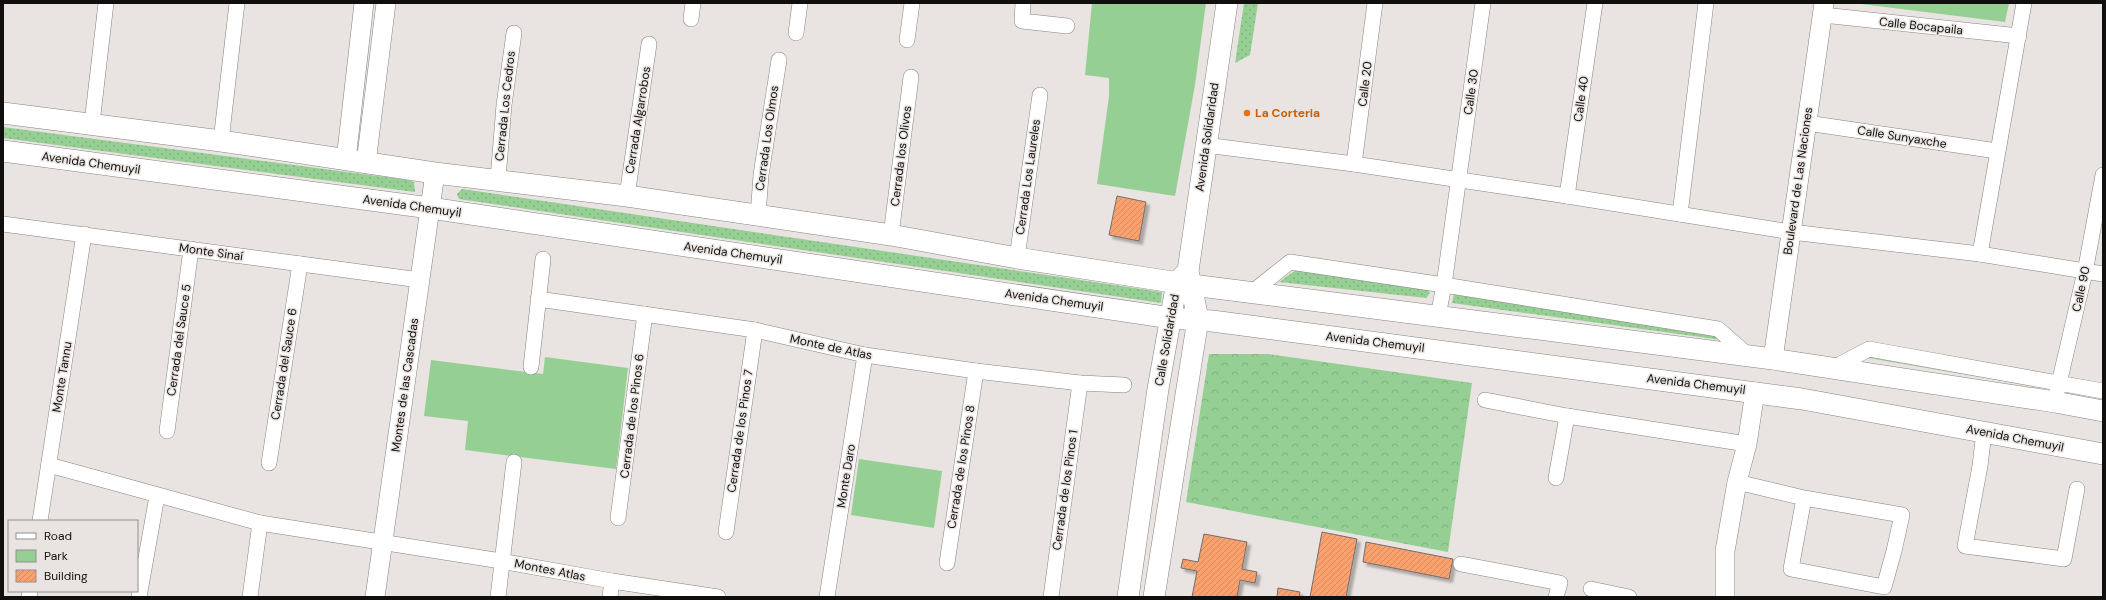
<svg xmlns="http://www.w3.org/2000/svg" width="2106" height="600" font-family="'DM Sans',sans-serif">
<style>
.grass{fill:url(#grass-dots)}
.forest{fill:url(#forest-crowns)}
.park{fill:#96cf94}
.building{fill:url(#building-hatch);stroke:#726e6c;filter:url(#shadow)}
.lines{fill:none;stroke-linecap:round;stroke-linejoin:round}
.minor-casing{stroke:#878381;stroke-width:16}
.tertiary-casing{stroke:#878381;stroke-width:20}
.secondary-casing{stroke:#878381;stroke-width:22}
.minor{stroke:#fff;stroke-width:15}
.tertiary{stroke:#fff;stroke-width:19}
.secondary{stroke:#fff;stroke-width:21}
.food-dot{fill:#e8710a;stroke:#e9e4e1;stroke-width:1.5}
.labels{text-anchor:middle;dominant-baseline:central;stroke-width:3;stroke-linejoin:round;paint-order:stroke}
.street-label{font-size:12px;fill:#100f0e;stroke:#e9e4e1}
.food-label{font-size:12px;font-weight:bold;fill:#c56008;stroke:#e9e4e1;text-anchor:start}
</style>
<defs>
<pattern id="grass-dots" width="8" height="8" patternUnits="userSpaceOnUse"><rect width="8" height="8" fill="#96cf94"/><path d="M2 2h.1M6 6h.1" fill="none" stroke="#80b17e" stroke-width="1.8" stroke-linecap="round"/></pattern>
<pattern id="forest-crowns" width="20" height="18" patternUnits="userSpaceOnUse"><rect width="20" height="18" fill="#96cf94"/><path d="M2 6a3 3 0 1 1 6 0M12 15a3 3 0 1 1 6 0" fill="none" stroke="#80b17e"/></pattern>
<pattern id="building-hatch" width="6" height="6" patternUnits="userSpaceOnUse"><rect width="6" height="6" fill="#fba16d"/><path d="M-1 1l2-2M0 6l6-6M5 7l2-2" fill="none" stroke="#d6895d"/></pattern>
<filter id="shadow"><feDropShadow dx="3.5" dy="3.5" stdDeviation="1" flood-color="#0004"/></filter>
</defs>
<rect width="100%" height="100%" fill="#e9e4e1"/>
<g class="grass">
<polygon points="1244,3 1258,3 1250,55 1235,63"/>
<polygon points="3,127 408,180 414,182 415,192 3,138"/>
<polygon points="462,189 1162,292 1161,303 459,199 457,194"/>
<polygon points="1296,270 1427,288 1430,293 1426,298 1279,282"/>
<polygon points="1454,294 1720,337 1722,340 1452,303"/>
<polygon points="1868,354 2046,387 2045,388 1862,357"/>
</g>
<polygon class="forest" points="1209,354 1268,354 1472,383 1448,552 1186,502"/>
<g class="park">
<polygon points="1092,3 1206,3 1195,85 1175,196 1097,184 1109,96 1109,78 1085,75"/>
<polygon points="1853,3 2009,3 2005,22"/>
<polygon points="545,357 628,368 616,469 465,450 468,421 424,416 431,360 543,374"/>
<polygon points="859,459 942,471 934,528 851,515"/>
</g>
<g class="building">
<polygon points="1117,196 1146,202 1139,241 1109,235"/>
<polygon points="1322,532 1357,539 1346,597 1310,597"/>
<polygon points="1204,534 1247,542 1242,569 1257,572 1255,583 1240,580 1237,597 1192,597 1197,571 1181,568 1183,559 1198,562"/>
<polygon points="1366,542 1453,559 1449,579 1363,562"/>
<polygon points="1278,588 1300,592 1299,597 1277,597"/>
</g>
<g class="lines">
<g class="minor-casing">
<g id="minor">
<polyline points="1023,3 1022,21 1067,26"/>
<polyline points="1823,15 2019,36"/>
<polyline points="691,19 693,3"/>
<polyline points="796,33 800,3"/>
<polyline points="907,40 912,3"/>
<polyline points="92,123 106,3"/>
<polyline points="1807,123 1997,151"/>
<polyline points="221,141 237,3"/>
<polyline points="1205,145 1354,164 1567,196 1791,232 1980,254 2103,274"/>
<polyline points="1354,164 1375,3"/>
<polyline points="498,179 504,105 514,33"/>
<polyline points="627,196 649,44"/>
<polyline points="1567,196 1595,3"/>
<polyline points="1680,214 1706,3"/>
<polyline points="758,216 761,175 779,60"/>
<polyline points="3,224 420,280"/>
<polyline points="891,235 911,77"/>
<polyline points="1980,254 2024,3"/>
<polyline points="1017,258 1040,95"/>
<polyline points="1251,293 1290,262 1444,285 1718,329 1749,356"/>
<polyline points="538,299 755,330 865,355 976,371 1080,383 1124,385"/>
<polyline points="1438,316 1444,285 1483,3"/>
<polyline points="531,367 543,259"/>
<polyline points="1833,368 1869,349 2103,391"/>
<polyline points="2057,392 2085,272 2103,175"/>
<polyline points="1485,400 1567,416 1747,444"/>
<polyline points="167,431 191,249"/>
<polyline points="1984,432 1980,466 1965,546 2064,559 2077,489"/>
<polyline points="269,463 300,264"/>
<polyline points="49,465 260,523 501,561 612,581 718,597"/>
<polyline points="1556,478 1567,416"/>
<polyline points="1737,482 1804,498 1902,515 1894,551 1884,587 1791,569 1804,498"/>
<polyline points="618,518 645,314"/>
<polyline points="40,521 84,234"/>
<polyline points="726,532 755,330"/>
<polyline points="947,563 976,371"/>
<polyline points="1461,564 1560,583 1556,597"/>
<polyline points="1591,589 1629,597"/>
<polyline points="29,597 30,591"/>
<polyline points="139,597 157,496"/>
<polyline points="250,597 260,523"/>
<polyline points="498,597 514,462"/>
<polyline points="610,597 612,581"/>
<polyline points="827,597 865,355"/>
<polyline points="1051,597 1080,383"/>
</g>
</g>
<g class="tertiary-casing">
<g id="tertiary">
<polyline points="346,160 364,3"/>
<polyline points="366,163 386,3"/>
<polyline points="1773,359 1824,3"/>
<polyline points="375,597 435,173"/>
<polyline points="1725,597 1725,551 1737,482 1747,444 1755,392"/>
</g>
</g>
<g class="secondary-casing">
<g id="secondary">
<polyline points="3,113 221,141 435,173 627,196 891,235 1017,258 1192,285 1773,359 2055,402 2103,411"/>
<polyline points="3,151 430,208 1171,318 1212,321 1802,399 2103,454"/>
<polyline points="1128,597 1158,389 1177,282 1186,273"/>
<polyline points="1154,597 1198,319 1188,271 1227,3"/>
</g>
</g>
<use href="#minor" class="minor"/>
<use href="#tertiary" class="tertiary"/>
<use href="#secondary" class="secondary"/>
</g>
<circle class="food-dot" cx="1247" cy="113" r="4"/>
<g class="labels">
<g class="street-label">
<text transform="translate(1921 26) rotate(6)">Calle Bocapaila</text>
<text transform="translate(1365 84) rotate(-83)">Calle 20</text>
<text transform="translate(1471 92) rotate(-82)">Calle 30</text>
<text transform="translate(1581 99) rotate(-82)">Calle 40</text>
<text transform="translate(505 106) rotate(-84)">Cerrada Los Cedros</text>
<text transform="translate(638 120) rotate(-81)">Cerrada Algarrobos</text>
<text transform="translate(1207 137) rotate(-82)">Avenida Solidaridad</text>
<text transform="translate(1902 137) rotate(9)">Calle Sunyaxche</text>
<text transform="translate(767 138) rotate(-82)">Cerrada Los Olmos</text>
<text transform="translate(901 156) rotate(-83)">Cerrada los Olivos</text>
<text transform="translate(91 163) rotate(8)">Avenida Chemuyil</text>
<text transform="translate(1028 177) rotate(-82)">Cerrada Los Laureles</text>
<text transform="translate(1798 181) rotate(-82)">Boulevard de Las Naciones</text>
<text transform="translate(412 206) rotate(8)">Avenida Chemuyil</text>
<text transform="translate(211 252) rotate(8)">Monte Sinaí</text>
<text transform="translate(733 253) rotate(8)">Avenida Chemuyil</text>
<text transform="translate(2081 289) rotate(-78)">Calle 90</text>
<text transform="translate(1054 300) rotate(8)">Avenida Chemuyil</text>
<text transform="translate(179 340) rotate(-82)">Cerrada del Sauce 5</text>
<text transform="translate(1167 340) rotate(-80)">Calle Solidaridad</text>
<text transform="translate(1375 342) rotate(7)">Avenida Chemuyil</text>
<text transform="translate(831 347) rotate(12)">Monte de Atlas</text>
<text transform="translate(284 364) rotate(-81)">Cerrada del Sauce 6</text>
<text transform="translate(62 377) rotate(-81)">Monte Tannu</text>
<text transform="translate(1696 384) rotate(7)">Avenida Chemuyil</text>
<text transform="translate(405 385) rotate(-82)">Montes de las Cascadas</text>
<text transform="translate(632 416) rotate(-83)">Cerrada de los Pinos 6</text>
<text transform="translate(740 431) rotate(-82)">Cerrada de los Pinos 7</text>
<text transform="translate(2015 438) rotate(11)">Avenida Chemuyil</text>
<text transform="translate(961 467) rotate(-81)">Cerrada de los Pinos 8</text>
<text transform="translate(846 476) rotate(-81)">Monte Daro</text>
<text transform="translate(1065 490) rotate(-82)">Cerrada de los Pinos 1</text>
<text transform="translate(550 570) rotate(11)">Montes Atlas</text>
</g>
<g class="food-label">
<text x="1255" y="113">La Corteria</text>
</g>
</g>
<rect width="2106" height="600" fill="none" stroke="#100f0e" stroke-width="8"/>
<rect x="8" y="520" width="130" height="72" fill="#e9e4e1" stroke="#928f8d"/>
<rect x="16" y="533" width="20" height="6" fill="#ffffff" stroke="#928f8d"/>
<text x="44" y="540" font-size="12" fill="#100f0e">Road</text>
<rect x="16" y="550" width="20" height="12" fill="#96cf94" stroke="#928f8d"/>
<text x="44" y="560" font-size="12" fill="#100f0e">Park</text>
<rect x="16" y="570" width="20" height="12" fill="url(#building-hatch)" stroke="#928f8d"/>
<text x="44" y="580" font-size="12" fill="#100f0e">Building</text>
</svg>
